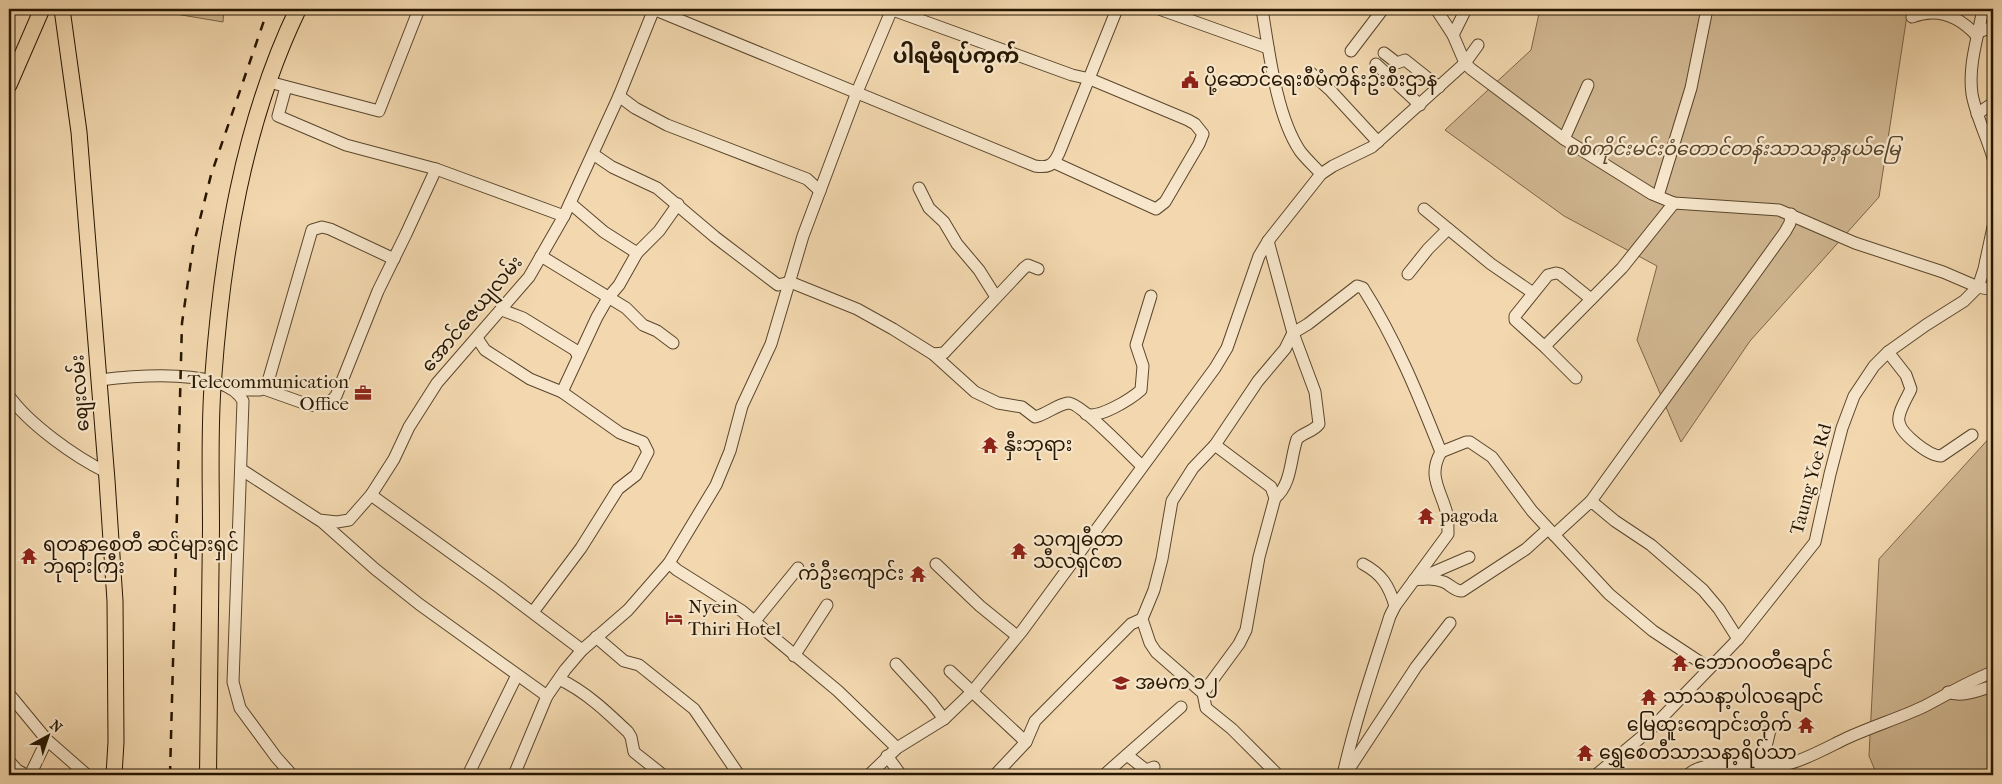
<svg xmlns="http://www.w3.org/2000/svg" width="2002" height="784" font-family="'IM FELL French Canon','Noto Sans Myanmar',serif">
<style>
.green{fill:#d0b791;stroke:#7c6648}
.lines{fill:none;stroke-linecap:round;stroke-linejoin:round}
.minor-casing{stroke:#5a462c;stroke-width:13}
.major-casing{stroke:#271600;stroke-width:17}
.highway-casing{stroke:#271600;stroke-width:18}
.minor{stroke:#f7e6cb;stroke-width:11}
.major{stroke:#f3d8af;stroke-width:15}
.highway{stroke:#f3d8af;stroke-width:16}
.rail{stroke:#271600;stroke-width:2.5;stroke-dasharray:9 9;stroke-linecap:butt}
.labels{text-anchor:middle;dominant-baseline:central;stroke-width:4.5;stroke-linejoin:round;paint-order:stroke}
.poi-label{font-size:19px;fill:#271600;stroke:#f7e6cb;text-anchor:start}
.park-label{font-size:19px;font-style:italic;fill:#5a462c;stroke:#f7e6cb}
.street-label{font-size:19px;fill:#271600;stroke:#f7e6cb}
.quarter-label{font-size:21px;font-weight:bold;fill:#271600;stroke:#f7e6cb}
</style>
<rect width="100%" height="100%" fill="#f3d8af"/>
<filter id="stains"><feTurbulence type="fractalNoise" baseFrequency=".004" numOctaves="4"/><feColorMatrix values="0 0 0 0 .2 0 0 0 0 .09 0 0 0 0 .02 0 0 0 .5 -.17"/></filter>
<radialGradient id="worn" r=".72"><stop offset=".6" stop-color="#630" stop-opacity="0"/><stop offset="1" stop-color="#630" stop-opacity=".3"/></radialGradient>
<g class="green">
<polygon points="146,9 224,9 223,22"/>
<polygon points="1540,9 1908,9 1879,197 1750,341 1681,442 1637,340 1657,266 1564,216 1445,130 1531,50"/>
<polygon points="1993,434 1993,775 1877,775 1869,756 1879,559"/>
</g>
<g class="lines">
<g class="minor-casing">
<g id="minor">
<path d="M653 9 1035 166C1048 168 1053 166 1059 153L1117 9"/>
<polyline points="890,9 1072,75 1090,79 1188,120 1195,124 1203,134 1199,144 1165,202 1156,209 1055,163"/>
<polyline points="1159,9 1268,48"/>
<polyline points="1436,9 1453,35 1465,63 1471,69 1564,139 1652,194 1674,203 1779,210 1855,243 1943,272 1978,287 1993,290"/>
<path d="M1983 9C1978 37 1968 65 1972 94 1976 116 1987 137 1993 158"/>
<path d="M1912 17C1938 7 1959 16 1977 36"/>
<polyline points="1978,32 1993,27"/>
<polyline points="1453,35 1466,9"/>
<polyline points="1351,51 1383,9"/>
<polyline points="1384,53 1397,63 1405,60 1439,87"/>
<polyline points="1376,64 1420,105"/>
<polyline points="1311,73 1331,91 1378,142"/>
<polyline points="269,82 379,111 419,9"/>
<polyline points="286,87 278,116 346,145 436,169 564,216"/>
<polyline points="619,96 635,108 667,125 807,179 820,191"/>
<polyline points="1977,114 1993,103"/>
<polyline points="1564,139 1588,85"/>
<path d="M593 154 612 167 657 188 715 237 778 285 790 282 857 309 893 329 933 354 975 392 998 403 1022 407 1035 417C1047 414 1056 405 1068 403 1080 402 1131 456 1142 466"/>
<polyline points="1321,174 1333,166 1372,147 1465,63 1478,45"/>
<polyline points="919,188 929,208 944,222 957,244 979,270 996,297"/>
<polyline points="1658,196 1691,88 1707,9"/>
<polyline points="570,203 604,232 637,253"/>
<polyline points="1424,209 1491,264 1533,293"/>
<polyline points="1268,241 1293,333 1285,349 1258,381 1215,445 1193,468 1172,501 1162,559 1154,590 1142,619 1150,643 1156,652 1203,693 1206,708 1232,729 1278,775"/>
<polyline points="541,256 626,308 643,325 657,331 673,343"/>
<polyline points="1986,261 1993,278"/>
<polyline points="1408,274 1428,249 1448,229"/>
<polyline points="502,310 523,318 575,350 578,356"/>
<polyline points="477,338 485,350 530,379 562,392 620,433 643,442 648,452 636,475 618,489 581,548 533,612"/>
<polyline points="1546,348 1515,320 1515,316 1548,275 1556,273 1560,274 1591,299"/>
<path d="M1888 352 1906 375 1911 389C1907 398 1897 413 1899 422 1901 434 1929 456 1941 456L1972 435"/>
<polyline points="933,354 944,353 1024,268 1028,265 1038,269"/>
<polyline points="1576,378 1546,348 1547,344 1622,268 1674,203"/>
<path d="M100 380C133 376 225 367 243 401L233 682 240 708 276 757 292 775"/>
<path d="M264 389 309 405C321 406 328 405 336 396L378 291 406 234 436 169"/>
<polyline points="235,390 260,390 267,385 312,230 322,227 330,229 394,259"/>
<polyline points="562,392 597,317 608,298 619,285 637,253 659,231 678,204"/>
<path d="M9 396C29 424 75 457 106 472"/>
<path d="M1086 414C1099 419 1131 399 1141 390L1143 366 1136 345 1151 296"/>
<polyline points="1441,452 1466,442 1470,442 1492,457 1532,511 1609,594 1653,631 1709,668"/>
<polyline points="242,470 319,520 337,522 349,520 371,495 394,459 409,427 437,383 529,277 564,216 619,96 654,9"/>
<polyline points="371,495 500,588 582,650"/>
<path d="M1275 498C1292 484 1290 459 1297 439 1304 432 1313 432 1319 424L1315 392 1293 333 1308 324 1357 286 1363 288C1396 340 1418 394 1441 452 1427 476 1441 490 1447 514 1448 520 1448 528 1448 534L1395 606 1390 616C1373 669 1355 721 1343 775"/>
<polyline points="1591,501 1785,232 1790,223 1791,214"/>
<polyline points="321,521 375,569 419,604 547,696"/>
<polyline points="1554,535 1591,501 1615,521 1651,545 1703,590 1719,609 1738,639"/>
<polyline points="669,563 677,570 742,611 838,691 897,748"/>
<polyline points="936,564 980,606 1017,636"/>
<path d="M1363 564C1382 574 1389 586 1395 606"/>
<polyline points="1423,579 1434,572 1469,557"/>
<path d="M1414 580C1424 579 1434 578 1444 582 1451 585 1454 591 1462 591L1526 549 1548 529"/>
<polyline points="754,622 798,568"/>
<polyline points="596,637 624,661 639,665 694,709 739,775"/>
<polyline points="794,656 827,605"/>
<polyline points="896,664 931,702 944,719"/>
<polyline points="950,671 1026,742"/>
<path d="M559 679C585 691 607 712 628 732L631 737 634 752 663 775"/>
<path d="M1948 692C1962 698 1979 690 1993 686"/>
<polyline points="1203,693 1239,644 1246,630 1259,557 1275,498 1271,487 1215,445"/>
<polyline points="9,694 47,740 87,775"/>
<polyline points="1127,755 1146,770 1154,767"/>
<polyline points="887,756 901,775"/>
<polyline points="9,761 17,770 26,775"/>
<polyline points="1611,762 1621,775"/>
<polyline points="1753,763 1764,755 1770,730"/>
<polyline points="1347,772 1416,667 1450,623"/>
<polyline points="30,775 47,740"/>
<polyline points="468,775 517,675"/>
<polyline points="514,775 547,696 565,670 582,650 628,610 669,563 716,485 730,451 742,406 771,344 803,236 857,92 892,9"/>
<path d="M869 775 897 748 944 719 972 692 1022 631 1215 368 1227 348 1259 256 1268 241 1321 174C1314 166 1306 159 1300 151 1276 115 1269 51 1262 9"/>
<polyline points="995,775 1026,742 1035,721 1131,624 1142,619"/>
<polyline points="1104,775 1181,707"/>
<polyline points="1596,775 1651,729 1738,639 1815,542 1830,474 1842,428 1854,396 1874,366 1888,352 1926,325 1964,301 1978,287 1984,269 1993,227"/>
<path d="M1688 775C1706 756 1765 768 1791 763 1807 759 1832 745 1847 738 1873 726 1900 718 1925 706 1948 694 1969 681 1993 672"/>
</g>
</g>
<g class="major-casing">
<g id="major">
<polyline points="62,9 79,132 107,480 115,601 116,742 114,775"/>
<polyline points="9,85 42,9"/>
</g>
</g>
<g class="highway-casing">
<path id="highway" d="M208 775C209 693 210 611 211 529 211 480 209 429 213 380 222 255 243 123 298 9"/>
</g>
<use href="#minor" class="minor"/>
<use href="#major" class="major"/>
<use href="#highway" class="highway"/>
<polyline class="rail" points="170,775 182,323 193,247 211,175 268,9"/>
</g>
<defs>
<g id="civic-bare" transform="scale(1.35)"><path d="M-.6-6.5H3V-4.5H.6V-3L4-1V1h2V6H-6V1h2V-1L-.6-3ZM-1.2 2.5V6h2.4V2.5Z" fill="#8f2418" stroke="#f7e6cb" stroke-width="2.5" paint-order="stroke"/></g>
<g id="office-bare" transform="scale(1.35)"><path d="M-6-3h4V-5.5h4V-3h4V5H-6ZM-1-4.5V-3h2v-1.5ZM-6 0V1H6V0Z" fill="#8f2418" stroke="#f7e6cb" stroke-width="2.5" paint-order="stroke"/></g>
<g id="temple-bare" transform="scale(1.35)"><path d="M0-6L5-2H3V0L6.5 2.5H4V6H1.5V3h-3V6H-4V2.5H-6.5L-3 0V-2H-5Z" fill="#8f2418" stroke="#f7e6cb" stroke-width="2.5" paint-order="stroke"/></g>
<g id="hotel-bare" transform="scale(1.35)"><path d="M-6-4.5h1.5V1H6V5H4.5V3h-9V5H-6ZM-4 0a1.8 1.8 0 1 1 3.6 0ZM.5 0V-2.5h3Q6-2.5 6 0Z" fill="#8f2418" stroke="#f7e6cb" stroke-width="2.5" paint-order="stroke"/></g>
<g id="school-bare" transform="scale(1.35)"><path d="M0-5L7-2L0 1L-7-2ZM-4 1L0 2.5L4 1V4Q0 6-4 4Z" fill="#8f2418" stroke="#f7e6cb" stroke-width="2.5" paint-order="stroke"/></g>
</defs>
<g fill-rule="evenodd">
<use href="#civic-bare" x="1190" y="80"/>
<use href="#office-bare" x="363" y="393"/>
<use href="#temple-bare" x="990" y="445"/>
<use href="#temple-bare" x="1426" y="516"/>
<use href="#temple-bare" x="1019" y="551"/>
<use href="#temple-bare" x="29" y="556"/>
<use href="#temple-bare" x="918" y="574"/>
<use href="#hotel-bare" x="674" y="618"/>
<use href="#temple-bare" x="1680" y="663"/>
<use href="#school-bare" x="1121" y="683"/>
<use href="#temple-bare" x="1649" y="697"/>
<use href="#temple-bare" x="1806" y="725"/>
<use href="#temple-bare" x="1585" y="753"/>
</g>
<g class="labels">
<g class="poi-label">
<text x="1204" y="80">ပို့ဆောင်ရေးစီမံကိန်းဦးစီးဌာန</text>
<text x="349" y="382" text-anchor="end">Telecommunication<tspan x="349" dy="22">Office</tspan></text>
<text x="1004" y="445">နှီးဘုရား</text>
<text x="1440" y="516">pagoda</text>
<text x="1033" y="540">သကျဓီတာ<tspan x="1033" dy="22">သီလရှင်စာ</tspan></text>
<text x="43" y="545">ရတနာစေတီ ဆင်များရှင်<tspan x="43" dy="22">ဘုရားကြီး</tspan></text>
<text x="904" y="574" text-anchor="end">ကံဦးကျောင်း</text>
<text x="688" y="607">Nyein<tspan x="688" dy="22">Thiri Hotel</tspan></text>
<text x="1694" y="663">ဘောဂဝတီချောင်</text>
<text x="1135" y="683">အမက ၁၂</text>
<text x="1663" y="697">သာသနာ့ပါလချောင်</text>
<text x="1792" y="725" text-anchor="end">မြေထူးကျောင်းတိုက်</text>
<text x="1599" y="753">ရွှေစေတီသာသနာ့ရိပ်သာ</text>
</g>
<g class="park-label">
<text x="1733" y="149">စစ်ကိုင်းမင်းဝံတောင်တန်းသာသနာ့နယ်မြေ</text>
</g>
<g class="street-label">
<text transform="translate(472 314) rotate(-50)">အောင်ဇေယျလမ်း</text>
<text transform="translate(80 393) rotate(-94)">စျေးလမ်း</text>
<text transform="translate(1811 479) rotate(-75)">Taung Yoe Rd</text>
</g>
<g class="quarter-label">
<text x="956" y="56">ပါရမီရပ်ကွက်</text>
</g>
</g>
<rect width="2002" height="784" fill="none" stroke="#f3d8af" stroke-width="30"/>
<rect x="10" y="10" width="1982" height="764" fill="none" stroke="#271600" stroke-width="2.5"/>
<rect x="15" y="15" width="1972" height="754" fill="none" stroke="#271600"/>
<g transform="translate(48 736) rotate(40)" stroke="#f7e6cb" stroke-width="4" paint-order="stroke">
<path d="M0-4L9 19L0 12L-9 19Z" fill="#271600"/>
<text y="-8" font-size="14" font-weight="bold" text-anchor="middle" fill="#271600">N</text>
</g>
<rect width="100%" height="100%" filter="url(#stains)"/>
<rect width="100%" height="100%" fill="url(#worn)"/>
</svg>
